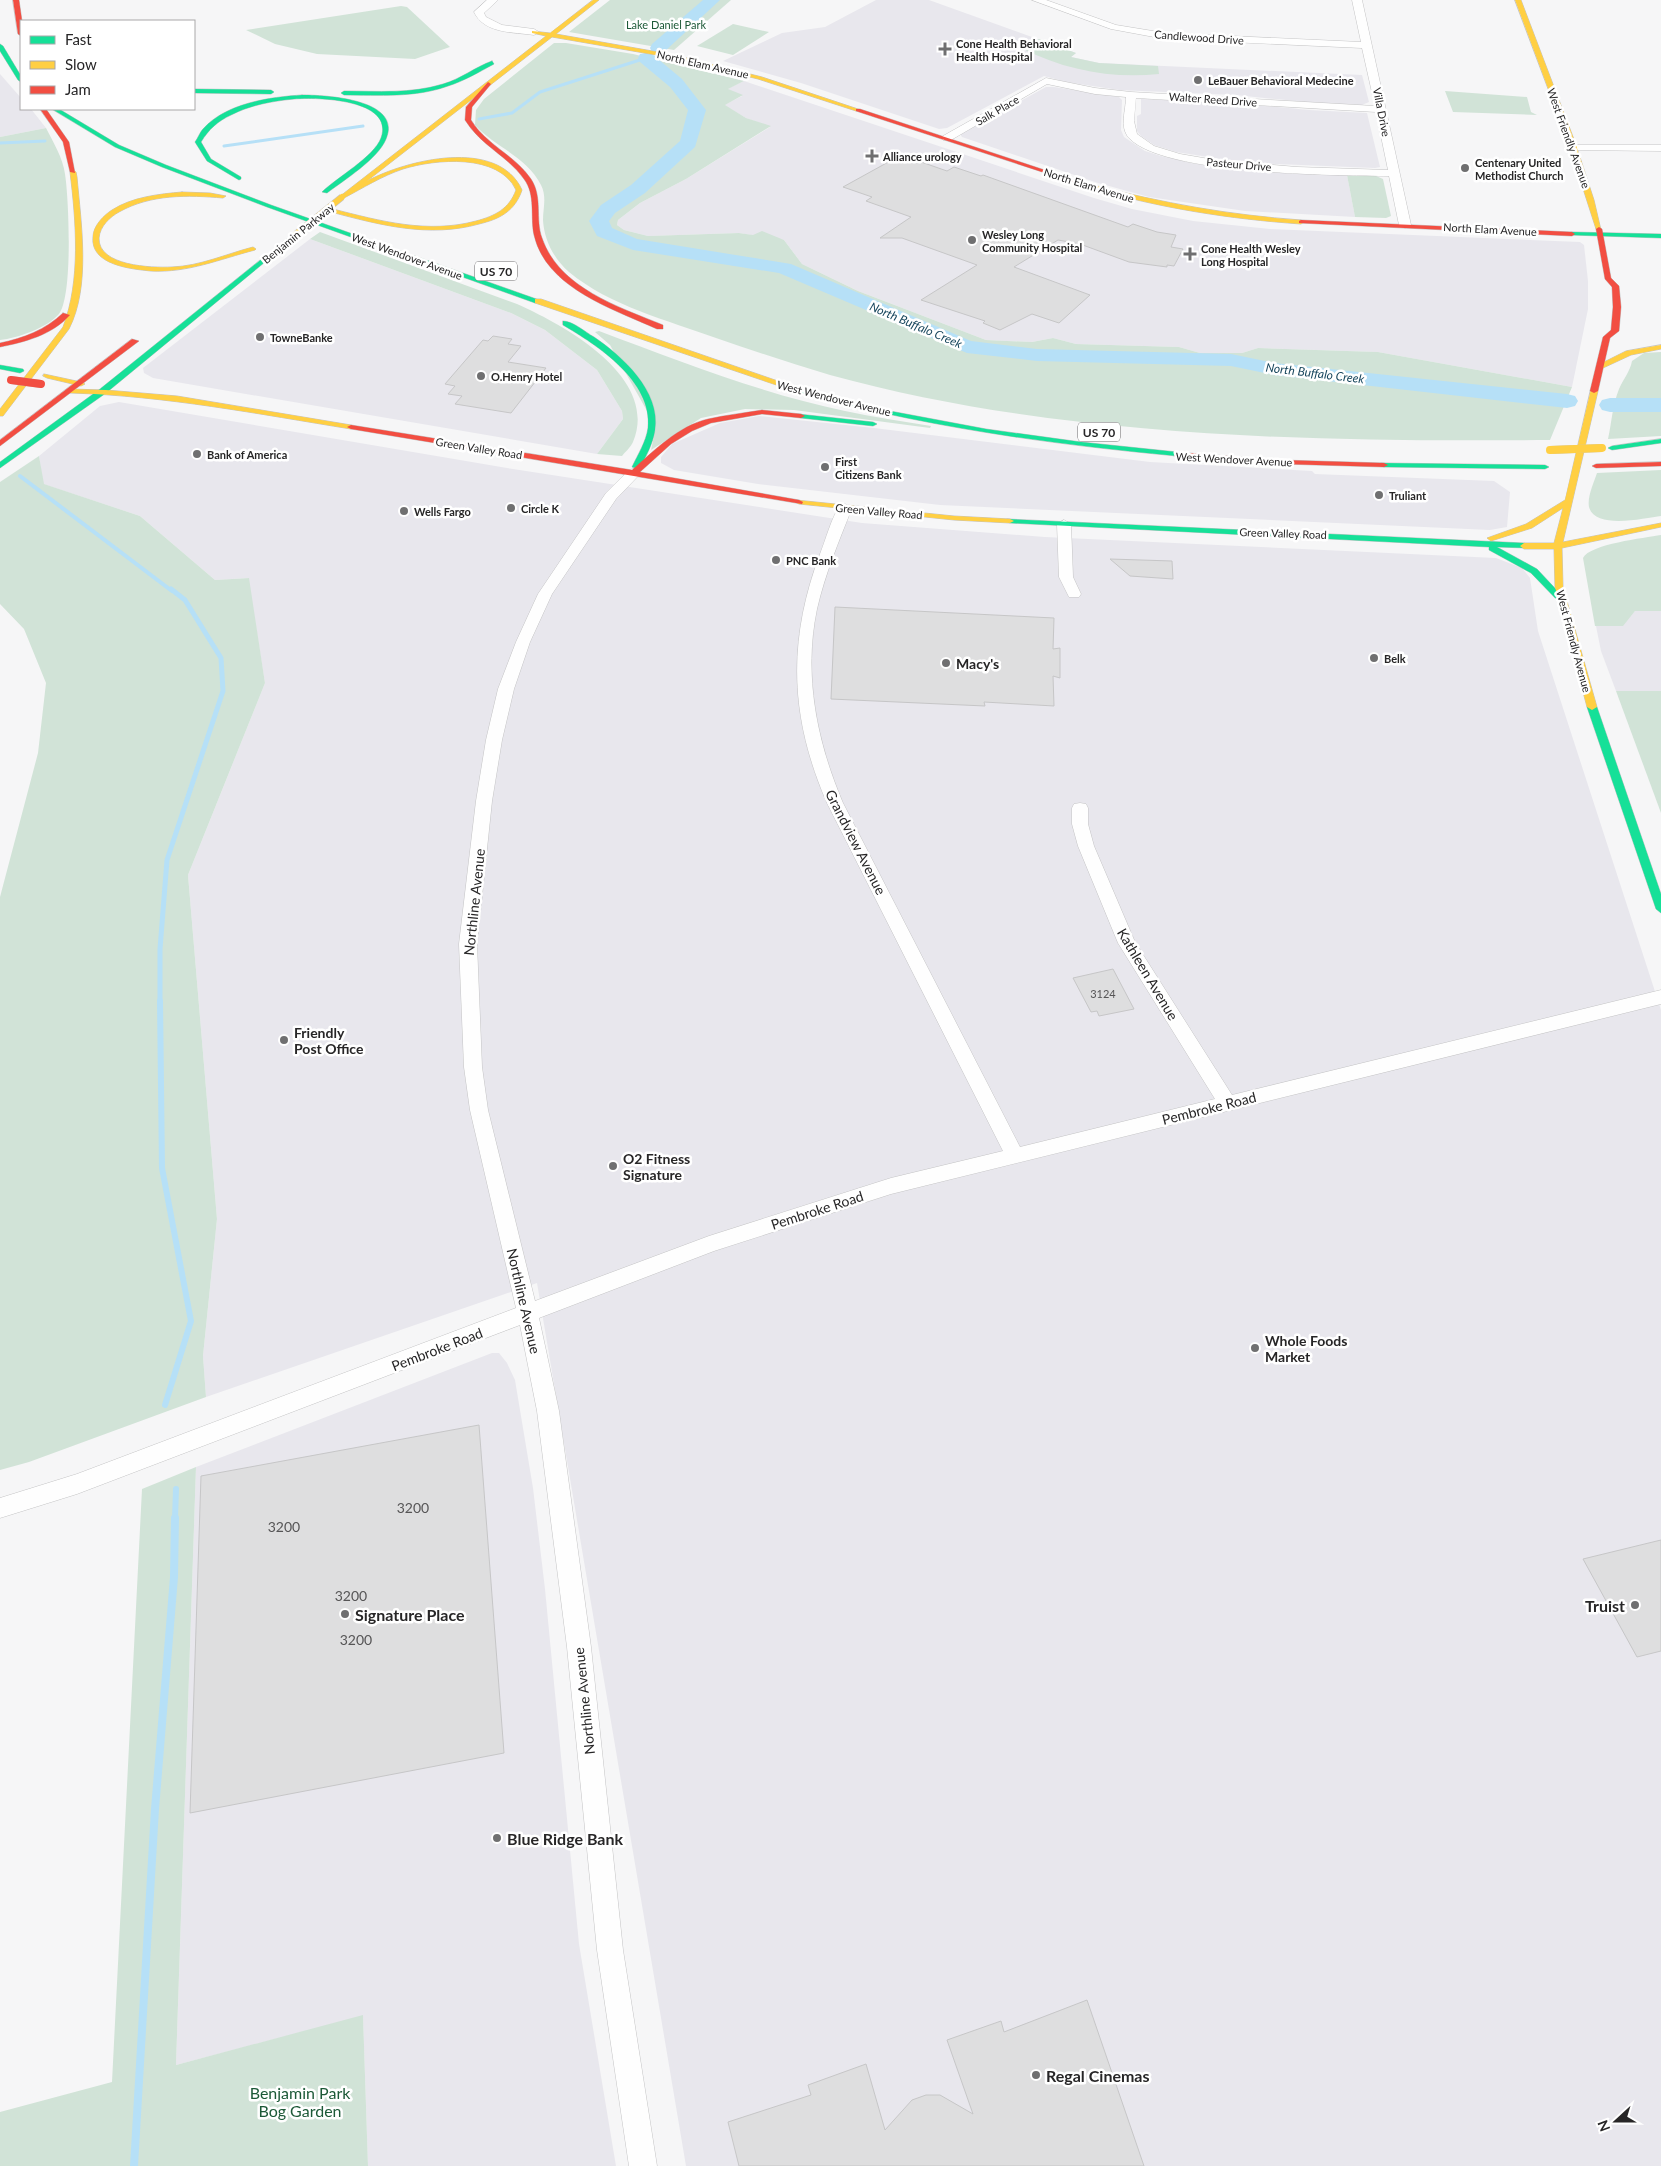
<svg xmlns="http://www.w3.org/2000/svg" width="1661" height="2166" font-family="Lato,sans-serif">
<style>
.built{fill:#e8e7ed}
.green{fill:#d1e3d7}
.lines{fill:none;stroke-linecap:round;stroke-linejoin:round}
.stream-far4{stroke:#b6e0f7;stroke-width:3}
.stream-far3{stroke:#b6e0f7;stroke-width:4}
.stream-far2{stroke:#b6e0f7;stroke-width:5}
.stream-far1{stroke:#b6e0f7;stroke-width:6}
.stream{stroke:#b6e0f7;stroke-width:8}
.river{fill:#b6e0f7;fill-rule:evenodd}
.building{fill:#dededf;stroke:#c6c6c7}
.street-casing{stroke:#c4c4c5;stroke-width:1}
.fast-casing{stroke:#c4c4c5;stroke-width:1}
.slow-casing{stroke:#c4c4c5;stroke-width:1}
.jam-casing{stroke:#c4c4c5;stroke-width:1}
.street{fill:#fefefe;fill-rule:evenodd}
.fast{fill:#16e098;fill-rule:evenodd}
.slow{fill:#ffcf43;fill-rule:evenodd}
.jam{fill:#f24e42;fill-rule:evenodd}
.slow-bridge-far1-casing{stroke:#c4c4c5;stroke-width:7;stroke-linecap:butt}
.slow-bridge-casing{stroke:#c4c4c5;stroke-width:8;stroke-linecap:butt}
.jam-bridge-casing{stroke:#c4c4c5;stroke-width:8;stroke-linecap:butt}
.slow-bridge-far1{stroke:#ffcf43;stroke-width:6}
.slow-bridge{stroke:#ffcf43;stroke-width:8}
.jam-bridge{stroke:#f24e42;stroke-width:8}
.poi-dot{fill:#6f6f70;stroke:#fff;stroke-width:2}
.labels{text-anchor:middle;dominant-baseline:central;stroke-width:5;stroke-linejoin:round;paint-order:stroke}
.far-park-label{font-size:11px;fill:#1c5937;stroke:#fff}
.far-street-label{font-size:11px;fill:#272627;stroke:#fff}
.far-poi-label{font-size:11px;font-weight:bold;fill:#272627;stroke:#fff;text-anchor:start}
.number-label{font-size:11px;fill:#565556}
.shield{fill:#fff;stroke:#686768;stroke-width:1}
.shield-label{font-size:12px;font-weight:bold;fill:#272627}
.far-water-label{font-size:12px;font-style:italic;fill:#16455c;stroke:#fff}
.poi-label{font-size:14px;font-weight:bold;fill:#272627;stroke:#fff;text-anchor:start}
.street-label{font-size:14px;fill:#272627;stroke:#fff}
.near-number-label{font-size:14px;fill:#565556}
.near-poi-label{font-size:16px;font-weight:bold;fill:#272627;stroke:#fff;text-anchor:start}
.near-park-label{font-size:16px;fill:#1c5937;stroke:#fff}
</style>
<rect width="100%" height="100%" fill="#f6f6f7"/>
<g class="built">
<polygon points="876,0 929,0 1076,53 1071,57 1099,63 1362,75 1369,102 1362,105 1306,102 1235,95 1119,90 1066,82 1044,76 947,128 939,129 801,83 723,61 782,33 825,27"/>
<polygon points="0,74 21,98 21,109 31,109 46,128 0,137"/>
<polygon points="744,81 1094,198 1132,209 1193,221 1270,229 1580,242 1584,245 1588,281 1588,309 1572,387 1378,352 1258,348 1242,353 1200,353 1179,347 1076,344 1053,338 1032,342 986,340 858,291 802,264 784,240 739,233 648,236 624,230 617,225 618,220 640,203 686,179 770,127 746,118 724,105 742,96 727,89"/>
<polygon points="1046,87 1054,87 1119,97 1122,100 1121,130 1124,137 1145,151 1161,156 1191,163 1225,168 1347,175 1355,217 1245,211 1149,197 1098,183 962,137 960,134"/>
<polygon points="1141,99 1236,103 1309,110 1367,113 1380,167 1375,168 1248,163 1176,152 1154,145 1141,136 1137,131 1137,116 1141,114"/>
<polygon points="310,239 511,313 545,330 597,370 622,411 623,419 597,454 153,378 144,373 143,368"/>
<polygon points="119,402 513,469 862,523 1045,537 1496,558 1522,568 1530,578 1538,631 1661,1010 1661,2166 686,2166 537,1283 206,1397 203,1356 217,1219 188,875 265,683 248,578 215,580 140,516 43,484 39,456 100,406"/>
<polygon points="759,416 874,428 1150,462 1312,471 1315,474 1494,481 1510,492 1507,527 1490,530 940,505 758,484 674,470 661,463 661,457 672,444 720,423"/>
<polygon points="1635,611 1661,611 1661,691 1616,691 1601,651 1596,626 1622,626"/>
<polygon points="492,1353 499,1353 507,1363 515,1380 533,1488 545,1589 579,1944 616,2166 368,2166 363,2016 176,2065 196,1467"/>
</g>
<g class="green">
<polygon points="610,0 731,0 674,50 569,32"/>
<polygon points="401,6 407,7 450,47 415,59 317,54 275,44 246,30"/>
<polygon points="733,24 769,32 733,55 697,46"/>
<path d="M1039 39 1076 53 1071 57 1099 63 1158 66 1159 74C1112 79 1065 70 1023 49Z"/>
<path d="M554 43H566L633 54 744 81 728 89 743 95 725 105 746 118 771 126 686 179 640 203 618 220 617 225 624 230 648 236 739 233 753 235 762 231 784 240 802 264 858 291 986 340 1032 342 1053 338 1076 344 1179 347 1200 353H1242L1258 348 1378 352 1572 387 1550 440C1314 442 1059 438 830 375 792 364 754 351 716 338 667 320 610 306 569 272 554 259 544 240 543 220 543 208 547 197 541 185 527 157 495 147 475 125L476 110 484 99Z"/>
<polygon points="1445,91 1527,97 1531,112 1537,115 1453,112"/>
<path d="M46 128C53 142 63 158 65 174 69 199 73 296 59 314 47 328 18 338 0 340V137Z"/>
<polygon points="1347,175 1376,176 1383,179 1391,216 1386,218 1355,217"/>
<path d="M320 232 517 304C564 325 660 377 633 442 631 447 625 452 622 456L597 454 623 419 622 411 597 370 545 330 511 313 310 239Z"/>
<path d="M599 331C679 361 760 393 845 411 873 417 902 421 931 426L930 428 794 410 745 409 701 418 651 450 656 427 610 345 595 332Z"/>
<path d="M1661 352V436L1608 439C1612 421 1612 407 1619 389 1623 379 1630 372 1632 361L1644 353Z"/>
<polygon points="39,456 44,484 140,516 215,580 249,578 265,683 188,875 217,1219 203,1356 206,1397 29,1462 0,1470 0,897 38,753 46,683 24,629 0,604 0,482"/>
<path d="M1661 470V516C1645 518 1595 530 1589 507 1587 497 1594 482 1597 473Z"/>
<path d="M1661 535V611H1635L1623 626H1595L1583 558C1590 544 1644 538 1661 535Z"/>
<polygon points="1616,691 1661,691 1661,813"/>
<polygon points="196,1467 176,2065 363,2015 368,2166 0,2166 0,2112 112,2082 142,1489"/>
</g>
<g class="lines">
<g class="stream-far4">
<polyline points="479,119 512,113 540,92 646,58"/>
<polyline points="0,143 45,141"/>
<polyline points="224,146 363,126"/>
</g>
<polyline class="stream-far3" points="20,476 172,591"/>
<polyline class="stream-far2" points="160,1002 160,949 167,860 223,691 221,658 185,600 171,589"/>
<g class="stream-far1">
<polyline points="160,1001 162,1168 191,1321 165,1405"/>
<polyline points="175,1519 176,1489"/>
</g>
<polyline class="stream" points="134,2166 155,1809 174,1577 175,1518"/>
<g class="river">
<polygon points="703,0 720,0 664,52 652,52 650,48 652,44"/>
<polygon points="646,53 652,54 682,79 706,110 695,147 645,193 615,213 609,221 612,228 637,239 791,264 971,341 1037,349 1231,354 1274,363 1567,394 1575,396 1578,401 1575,406 1567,408 1274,375 1231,366 1037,361 967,353 779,273 633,250 597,236 589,221 601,205 631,185 680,141 688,110 670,87 640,62 638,58 640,54"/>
<polygon points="1610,398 1661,398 1661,412 1610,412 1602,410 1599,405 1602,400"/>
</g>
</g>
<g class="building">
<polygon points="901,155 947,171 954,167 981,176 983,175 1128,227 1133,224 1157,232 1176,235 1171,247 1183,249 1174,266 1167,265 1167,267 1129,262 1080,244 1058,240 1014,267 1090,295 1059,323 1032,314 1000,330 983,323 985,321 921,300 977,265 902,238 880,238 911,217 866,201 872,197 843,187"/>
<polygon points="493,336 512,339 508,344 521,346 508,362 546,368 511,413 455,404 462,396 448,394 455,386 445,384 483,340 488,341"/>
<polygon points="1110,559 1172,561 1173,579 1130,576"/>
<polygon points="835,607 1054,618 1053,649 1060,648 1060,678 1053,676 1054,706 984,702 985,706 831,699"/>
<polygon points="1113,969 1134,1009 1099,1016 1097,1011 1091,1012 1073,978"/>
<polygon points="479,1425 504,1753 190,1813 201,1476"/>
<polygon points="1661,1540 1661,1651 1637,1657 1583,1559"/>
<polygon points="1087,2000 1144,2166 739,2166 728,2122 811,2095 808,2085 866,2064 885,2130 912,2100 926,2095 940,2095 973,2114 947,2040 1001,2021 1004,2032"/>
</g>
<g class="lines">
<g class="street-casing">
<g id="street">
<path d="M487 0H498L484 13 486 17 502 25 534 29 539 32 534 35C514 32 484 34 474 12Z"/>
<path d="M1032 0H1046L1116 25 1165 33 1361 42 1352 0H1362L1411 225 1405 228 1399 225 1389 176C1336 175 1164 175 1129 138 1119 127 1126 110 1126 97L1095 94 1047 84 951 140H943L942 138 943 136 1046 78 1095 88 1131 92 1375 106 1362 48 1165 39 1111 29ZM1136 98 1376 112 1388 170 1297 167 1215 160 1180 154 1154 146 1137 134 1134 121Z"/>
<polygon points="1575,145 1661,145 1661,151 1571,150 1570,148 1571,146"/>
<path d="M634 469 641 473 616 499 552 594 530 642 514 689 502 740 492 801 477 944 482 1067 488 1110 535 1301 709 1236 891 1178 1003 1151 827 803C790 718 787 642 820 554 826 539 831 519 840 505L845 504 852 508C839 541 825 574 817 609 803 675 817 742 843 803L1020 1147 1215 1099 1118 943 1078 846 1072 824V808L1074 804 1080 803 1086 804 1088 808V824L1094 846 1135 942 1232 1095 1661 990V1004L891 1194 714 1251 539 1318 559 1411 591 1647 623 1950 657 2166H629L597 1950 567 1647 537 1411 520 1325 77 1494 0 1518V1498L77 1474 516 1308 470 1110 464 1067 459 944 476 801 486 740 498 689 516 642 538 594 606 493 629 470Z"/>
<polygon points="1064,520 1071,524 1073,577 1081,594 1079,597 1069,597 1059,577 1057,524"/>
</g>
</g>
<g class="fast-casing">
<g id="fast">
<polygon points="0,44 3,46 21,76 21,82 18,80 0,51"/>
<path d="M492 61 494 64C479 72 464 81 448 86 415 98 379 95 344 95L341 93 344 91C377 91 411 94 443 84 461 79 475 67 492 61Z"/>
<polygon points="194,89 271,90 274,92 271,94 194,93"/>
<path d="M302 95C325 95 403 99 386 139 378 159 344 180 327 193L322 192C336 178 374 157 381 138 395 99 317 97 294 99 273 101 250 105 231 115 218 121 209 129 201 142L211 159 241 177V179L239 180 207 161 195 142C198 138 200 132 203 129 226 103 270 97 302 95Z"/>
<polygon points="52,109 59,109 119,145 166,165 271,205 542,301 535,303 267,207 162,167 115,147"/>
<polygon points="1572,232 1661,234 1661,238 1570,235 1570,233"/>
<polygon points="294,233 299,234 106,393 0,468 0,462 100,389"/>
<path d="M563 321C573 321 585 332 594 337 622 356 661 391 655 430 653 443 646 457 639 469L632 467C638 454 646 442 648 428 653 381 597 345 563 325Z"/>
<polygon points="0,365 23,369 24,371 20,373 0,369"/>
<path d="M794 387 890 411 986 429 1081 442 1177 452 1181 454 1177 456C1047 444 920 426 794 391Z"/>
<polygon points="798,414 873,422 877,424 873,426 801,418 797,416"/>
<polygon points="1661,439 1661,443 1612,450 1608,448 1612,446"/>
<polygon points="1381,463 1545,465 1549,467 1545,469 1384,467 1380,465"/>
<polygon points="1007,519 1524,543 1527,544 1527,548 1497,547 1537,569 1567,601 1566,603 1560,603 1531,573 1489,550 1489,547 1010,523 1006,521"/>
<polygon points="1592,704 1597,707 1661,894 1661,913 1656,909 1587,707"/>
</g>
</g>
<g class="slow-casing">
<g id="slow">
<path d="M593 0H599L556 34 675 55 762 77 861 110 856 111 758 79 673 58 552 37 367 181C406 160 498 137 522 190 515 211 500 219 479 224 429 238 380 225 331 212L330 211 333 209C380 221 428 234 476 221 495 216 509 209 516 190 499 153 435 159 403 169 382 176 363 188 344 198L339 197 546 36 532 33V31L550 33Z"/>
<polygon points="1515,0 1521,0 1575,142 1594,200 1601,230 1596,229 1568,142"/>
<path d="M73 170 76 172 77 177C81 223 91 286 69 329L3 416H0V409L63 327C81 280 76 221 70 172Z"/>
<path d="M1093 185C1163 203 1229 215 1301 220L1304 222 1301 224C1229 219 1160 208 1091 188V186Z"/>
<path d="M182 192 210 193 226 196 223 198C188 195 151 194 119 212 110 217 100 226 99 238 98 266 151 268 172 267 200 266 226 254 253 247L256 249 255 250C220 259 188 273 151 271 131 269 90 265 93 237 93 226 104 215 112 210 132 197 159 194 182 192Z"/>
<polygon points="535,299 541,299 801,389 794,391 535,303"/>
<polygon points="1661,345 1661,349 1631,355 1603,368 1596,366 1626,351"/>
<polygon points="44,374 81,382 85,384 81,386 47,378 43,376"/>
<path d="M68 389 106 390 177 396 351 425 355 427 351 429C258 414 166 396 71 393H68Z"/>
<polygon points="1591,389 1598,391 1563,542 1661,523 1661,527 1562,548 1563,587 1597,707 1592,710 1587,707 1555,587 1554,549 1524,549 1520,546 1524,543 1554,543 1563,508 1532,528 1491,541 1487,538 1526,524 1565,500"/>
<polygon points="796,500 954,516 1010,519 1014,521 1010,523 954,520 799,504 795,502"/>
</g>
</g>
<g class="jam-casing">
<g id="jam">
<polygon points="13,0 19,0 22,21 21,36 18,34"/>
<path d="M488 82 491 84 472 107 471 120C486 145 515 155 531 179 543 197 535 219 542 238 559 288 619 307 663 325V329H657C613 309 546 288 534 235 530 216 536 195 524 179 508 156 481 146 465 120L466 107Z"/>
<polygon points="40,109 46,109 69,142 75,173 70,172 63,142"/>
<polygon points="856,109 860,109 1096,187 1091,188 856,111"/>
<polygon points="1301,220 1572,232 1575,234 1572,236 1299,223 1299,221"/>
<polygon points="1599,227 1602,229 1611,278 1619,286 1621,307 1619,331 1610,338 1598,391 1594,393 1590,391 1603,337 1611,330 1613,307 1612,287 1605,279 1596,229"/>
<path d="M63 313 70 315C52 335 25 342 0 347V343C24 338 45 330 63 313Z"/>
<polygon points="132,339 139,341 0,446 0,440"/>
<path d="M762 410 801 414 805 416 801 418 762 414 711 423 692 431 671 444 640 472 799 500 803 502 802 504 351 429 347 427 351 425 632 470C655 450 678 426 708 419 726 415 744 413 762 410Z"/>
<polygon points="1174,452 1282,460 1384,463 1388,465 1384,467 1282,464 1177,456 1174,456"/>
<polygon points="1661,462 1661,466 1596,468 1592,466 1596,464"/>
</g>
</g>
<use href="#street" class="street"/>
<use href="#fast" class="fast"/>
<use href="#slow" class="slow"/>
<use href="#jam" class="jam"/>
<g class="slow-bridge-far1-casing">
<polyline id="slow-bridge-far1" points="296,234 342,197"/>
</g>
<g class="slow-bridge-casing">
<polyline id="slow-bridge" points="1550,450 1602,448"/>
</g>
<g class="jam-bridge-casing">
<polyline id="jam-bridge" points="11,380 41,384"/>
</g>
<use href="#slow-bridge-far1" class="slow-bridge-far1"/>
<use href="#slow-bridge" class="slow-bridge"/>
<use href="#jam-bridge" class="jam-bridge"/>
</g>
<g class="poi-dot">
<path d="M942.5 41.5h5v5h5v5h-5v5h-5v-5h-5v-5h5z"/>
<circle cx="1198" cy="80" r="5"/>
<path d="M869.5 148.5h5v5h5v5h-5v5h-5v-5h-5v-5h5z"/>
<circle cx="1465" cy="168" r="5"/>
<circle cx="972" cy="240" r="5"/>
<path d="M1187.5 246.5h5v5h5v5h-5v5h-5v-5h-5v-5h5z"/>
<circle cx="260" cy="337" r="5"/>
<circle cx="481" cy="376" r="5"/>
<circle cx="197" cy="454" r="5"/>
<circle cx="825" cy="467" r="5"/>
<circle cx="1379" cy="495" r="5"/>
<circle cx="511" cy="508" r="5"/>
<circle cx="404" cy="511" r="5"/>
<circle cx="776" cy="560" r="5"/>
<circle cx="1374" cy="658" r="5"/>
<circle cx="946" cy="663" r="5"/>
<circle cx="284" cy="1040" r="5"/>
<circle cx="613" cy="1166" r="5"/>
<circle cx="1255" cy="1348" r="5"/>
<circle cx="1635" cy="1605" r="5"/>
<circle cx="345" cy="1614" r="5"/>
<circle cx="497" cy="1838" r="5"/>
<circle cx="1036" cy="2075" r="5"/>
</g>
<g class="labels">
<g class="far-park-label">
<text x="666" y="24">Lake Daniel Park</text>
</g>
<g class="far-street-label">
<text transform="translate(1199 37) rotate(4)">Candlewood Drive</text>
<text transform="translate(703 64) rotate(13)">North Elam Avenue</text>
<text transform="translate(1213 99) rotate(4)">Walter Reed Drive</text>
<text transform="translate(997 110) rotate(-30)">Salk Place</text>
<text transform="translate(1382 112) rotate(79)">Villa Drive</text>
<text transform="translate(1569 138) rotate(70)">West Friendly Avenue</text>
<text transform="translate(1239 164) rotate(5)">Pasteur Drive</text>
<text transform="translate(1089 185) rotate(17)">North Elam Avenue</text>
<text transform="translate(1490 229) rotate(3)">North Elam Avenue</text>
<text transform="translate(298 233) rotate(-39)">Benjamin Parkway</text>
<text transform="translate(407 256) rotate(20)">West Wendover Avenue</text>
<text transform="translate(834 398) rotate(14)">West Wendover Avenue</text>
<text transform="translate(479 448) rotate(9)">Green Valley Road</text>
<text transform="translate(1234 459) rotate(3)">West Wendover Avenue</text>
<text transform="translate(879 511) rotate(5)">Green Valley Road</text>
<text transform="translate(1283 533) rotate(2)">Green Valley Road</text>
<text transform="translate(1574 641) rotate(75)">West Friendly Avenue</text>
</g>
<g class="far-poi-label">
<text x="956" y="43">Cone Health Behavioral<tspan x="956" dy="13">Health Hospital</tspan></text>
<text x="1208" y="80">LeBauer Behavioral Medecine</text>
<text x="883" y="156">Alliance urology</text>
<text x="1475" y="162">Centenary United<tspan x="1475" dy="13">Methodist Church</tspan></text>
<text x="982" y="234">Wesley Long<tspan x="982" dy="13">Community Hospital</tspan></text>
<text x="1201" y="248">Cone Health Wesley<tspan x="1201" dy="13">Long Hospital</tspan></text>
<text x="270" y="337">TowneBanke</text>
<text x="491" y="376">O.Henry Hotel</text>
<text x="207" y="454">Bank of America</text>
<text x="835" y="461">First<tspan x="835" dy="13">Citizens Bank</tspan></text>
<text x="1389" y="495">Truliant</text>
<text x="521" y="508">Circle K</text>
<text x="414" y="511">Wells Fargo</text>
<text x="786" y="560">PNC Bank</text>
<text x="1384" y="658">Belk</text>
</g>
<g class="number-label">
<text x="1103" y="993">3124</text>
</g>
<g class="shield">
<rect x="475" y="261.5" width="42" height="19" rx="4"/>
<rect x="1078" y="422.5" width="42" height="19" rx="4"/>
</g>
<g class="shield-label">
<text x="496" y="271">US 70</text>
<text x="1099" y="432">US 70</text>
</g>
<g class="far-water-label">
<text transform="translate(916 325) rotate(23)">North Buffalo Creek</text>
<text transform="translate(1315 373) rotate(7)">North Buffalo Creek</text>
</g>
<g class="poi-label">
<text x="956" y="663">Macy's</text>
<text x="294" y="1032">Friendly<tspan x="294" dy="16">Post Office</tspan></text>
<text x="623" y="1158">O2 Fitness<tspan x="623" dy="16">Signature</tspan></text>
<text x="1265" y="1340">Whole Foods<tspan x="1265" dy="16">Market</tspan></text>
</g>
<g class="street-label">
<text transform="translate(856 842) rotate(63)">Grandview Avenue</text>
<text transform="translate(474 902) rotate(-84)">Northline Avenue</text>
<text transform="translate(1148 974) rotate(59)">Kathleen Avenue</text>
<text transform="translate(1209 1108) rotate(-14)">Pembroke Road</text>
<text transform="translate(817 1210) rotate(-18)">Pembroke Road</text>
<text transform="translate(524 1301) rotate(77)">Northline Avenue</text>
<text transform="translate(437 1349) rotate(-21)">Pembroke Road</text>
<text transform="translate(584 1701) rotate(-96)">Northline Avenue</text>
</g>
<g class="near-number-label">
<text x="413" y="1507">3200</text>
<text x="284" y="1526">3200</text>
<text x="351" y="1595">3200</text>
<text x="356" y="1639">3200</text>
</g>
<g class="near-poi-label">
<text x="1625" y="1605" text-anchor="end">Truist</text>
<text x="355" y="1614">Signature Place</text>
<text x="507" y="1838">Blue Ridge Bank</text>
<text x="1046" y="2075">Regal Cinemas</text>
</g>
<g class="near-park-label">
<text x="300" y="2092">Benjamin Park<tspan x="300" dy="18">Bog Garden</tspan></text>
</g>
</g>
<rect x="20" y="20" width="175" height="90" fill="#ffffff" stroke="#a9a8a9"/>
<rect x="30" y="36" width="25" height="8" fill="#16e098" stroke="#a9a8a9"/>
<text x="65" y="45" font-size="15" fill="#272627">Fast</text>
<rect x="30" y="61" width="25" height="8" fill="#ffcf43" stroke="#a9a8a9"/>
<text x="65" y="70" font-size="15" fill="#272627">Slow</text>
<rect x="30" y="86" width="25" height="8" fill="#f24e42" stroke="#a9a8a9"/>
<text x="65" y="95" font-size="15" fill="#272627">Jam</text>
<g transform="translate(1616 2121) rotate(249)" stroke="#ffffff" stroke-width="4" paint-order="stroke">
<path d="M0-4L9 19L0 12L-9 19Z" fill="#272627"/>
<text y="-8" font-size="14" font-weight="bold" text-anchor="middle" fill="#272627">N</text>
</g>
</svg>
